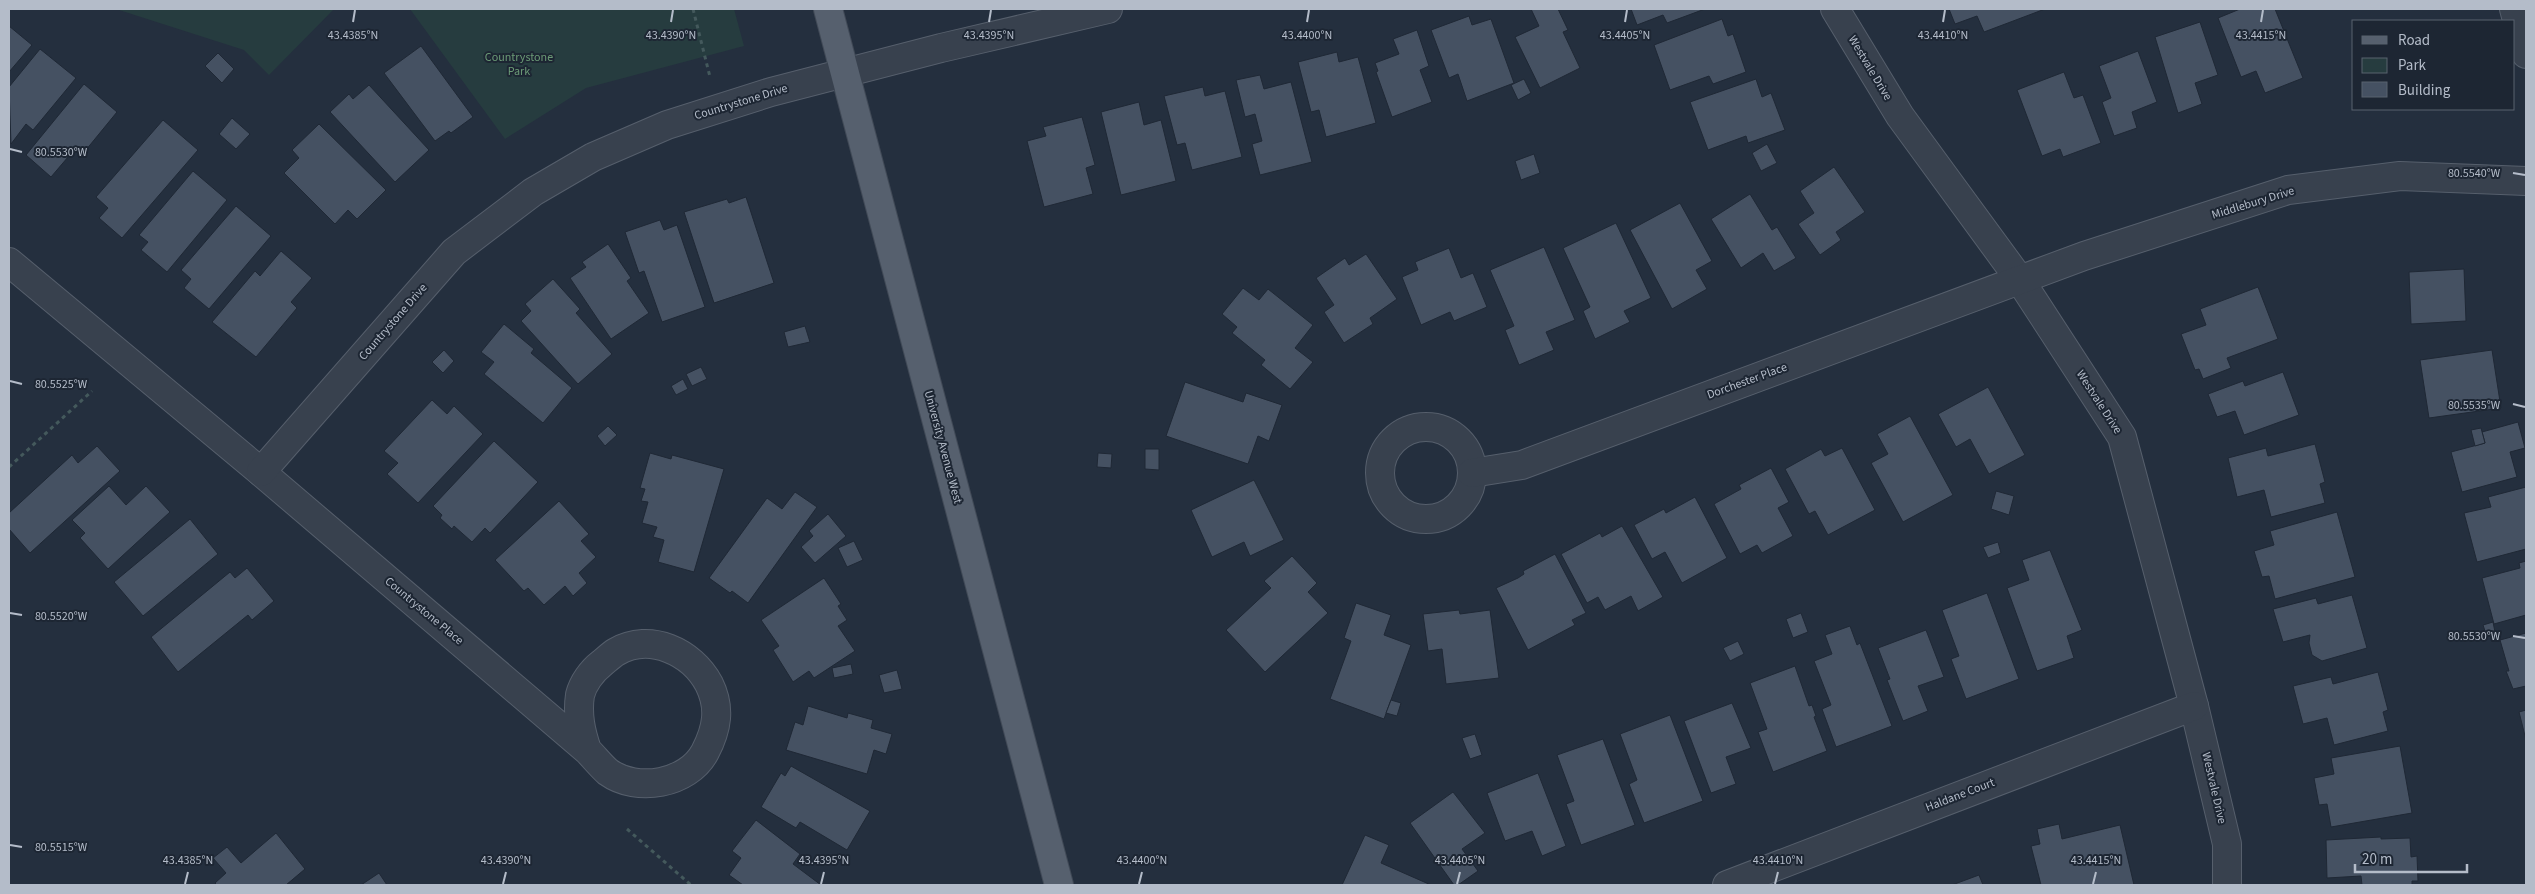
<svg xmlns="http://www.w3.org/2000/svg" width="2535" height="894" font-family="'Source Sans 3',sans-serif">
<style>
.green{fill:#263c3f}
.building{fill:#455162;stroke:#1f2835}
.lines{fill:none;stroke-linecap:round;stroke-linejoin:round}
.minor-casing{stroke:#565f6c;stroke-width:30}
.major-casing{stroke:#414a57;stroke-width:30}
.path{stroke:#44595c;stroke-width:3;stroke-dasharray:4 4;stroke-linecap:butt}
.minor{stroke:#38414e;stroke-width:28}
.major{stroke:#56606e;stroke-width:28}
.ticks{fill:none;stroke:#b4bcc9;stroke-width:2}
.labels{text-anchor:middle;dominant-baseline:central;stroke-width:4;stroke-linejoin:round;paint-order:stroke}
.park-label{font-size:12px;fill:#6b9a76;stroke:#1d2633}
.street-label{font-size:12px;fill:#b4bcc9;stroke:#1d2633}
.ticks-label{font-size:12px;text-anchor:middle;fill:#b4bcc9;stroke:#1d2633;stroke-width:4;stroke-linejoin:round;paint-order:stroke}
</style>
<rect width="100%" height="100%" fill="#242f3e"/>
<g class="green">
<polygon points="116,9 334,9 269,75 244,50"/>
<polygon points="410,9 734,9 744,46 586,88 505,139"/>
</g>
<g class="building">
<polygon points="1531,9 1558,9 1568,30 1563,32 1580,68 1540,88 1515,37 1539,26"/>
<polygon points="1631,9 1705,9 1667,23 1663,15 1637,25"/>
<polygon points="1949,9 2045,9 1984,32 1977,16 1955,24"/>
<polygon points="2240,9 2275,9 2303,78 2265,93 2256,71 2241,77 2218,18"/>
<polygon points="1469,16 1472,25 1491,19 1514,83 1467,101 1458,74 1449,78 1431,30"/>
<polygon points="1722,19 1728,36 1733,34 1746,72 1713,84 1709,76 1670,90 1654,45"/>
<polygon points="2200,22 2218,75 2195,83 2202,104 2178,113 2155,37"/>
<polygon points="9,26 32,45 9,72"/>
<polygon points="1417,30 1429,66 1420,70 1432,102 1392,117 1376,72 1378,71 1375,63 1399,54 1393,39"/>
<polygon points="421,46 473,117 451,133 449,131 435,141 384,73"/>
<polygon points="40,49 76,78 33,130 26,124 11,144 9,87"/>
<polygon points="2138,51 2157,102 2132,112 2137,128 2114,136 2102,102 2111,98 2099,66"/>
<polygon points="1337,52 1339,62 1358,57 1376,123 1326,137 1319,110 1311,112 1298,62"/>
<polygon points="218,53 234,69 222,83 205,66"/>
<polygon points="2064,72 2074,98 2083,95 2101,143 2063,157 2060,149 2042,156 2017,90"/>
<polygon points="1260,75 1264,89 1291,82 1312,162 1260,175 1252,144 1262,141 1255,114 1245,117 1236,80"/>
<polygon points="1524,79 1531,93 1518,100 1511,85"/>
<polygon points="1756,79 1762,97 1771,93 1785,130 1748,143 1746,136 1708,150 1690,102"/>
<polygon points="84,84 117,112 81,156 74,150 51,177 26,155"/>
<polygon points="369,85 429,150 395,182 330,112 349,94 353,99"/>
<polygon points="1203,87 1205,96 1225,91 1242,157 1192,170 1185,143 1177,145 1164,96"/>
<polygon points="1139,102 1144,125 1161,120 1176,181 1121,195 1101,112"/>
<polygon points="1082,117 1095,165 1086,168 1093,194 1044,207 1027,141 1046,136 1043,127"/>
<polygon points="232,118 250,134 236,149 219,134"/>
<polygon points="163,120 198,150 122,238 99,218 108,208 96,197"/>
<polygon points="319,124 386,190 357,219 348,210 335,224 284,173 299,158 292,150"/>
<polygon points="1767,144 1777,163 1761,171 1752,153"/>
<polygon points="1534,154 1540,173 1521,180 1515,161"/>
<polygon points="1834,167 1865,212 1836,232 1841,240 1820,255 1798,224 1814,213 1800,191"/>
<polygon points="193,171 227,200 167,272 141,250 148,242 139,235"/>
<polygon points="1750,194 1772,230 1777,227 1796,258 1774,271 1763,253 1741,268 1711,219"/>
<polygon points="746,197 774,283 714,303 684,212 727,199 729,203"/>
<polygon points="1680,203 1712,261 1696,270 1707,289 1672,309 1630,230"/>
<polygon points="236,206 271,236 209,309 184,288 191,279 181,270"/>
<polygon points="660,220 664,230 677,225 705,307 662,322 644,271 639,273 625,232"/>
<polygon points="1616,223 1651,298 1624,311 1630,322 1595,339 1583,311 1590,307 1563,248"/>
<polygon points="608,244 631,278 627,281 649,313 611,339 570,278 586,267 582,262"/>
<polygon points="1544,247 1575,320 1546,332 1554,350 1519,365 1505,330 1514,326 1490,270"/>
<polygon points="1449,248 1461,278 1473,273 1487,307 1454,321 1450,312 1421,325 1402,277 1418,270 1415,262"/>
<polygon points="281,251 312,278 291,302 297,308 256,357 212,322 255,271 260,276"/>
<polygon points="1366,254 1397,299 1370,318 1373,324 1344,343 1324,312 1334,305 1316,278 1345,258 1349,265"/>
<polygon points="2464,269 2466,321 2411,324 2409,272"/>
<polygon points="553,279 580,309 576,313 612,354 578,384 521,321 531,311 525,304"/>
<polygon points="2258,287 2278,339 2227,358 2231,368 2203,379 2199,369 2195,370 2181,334 2206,325 2200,309"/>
<polygon points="1243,288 1259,300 1268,289 1313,325 1295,348 1313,362 1290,389 1261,365 1265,360 1232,333 1237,327 1222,314"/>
<polygon points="504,324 534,349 531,353 572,388 543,423 484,374 494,362 481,352"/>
<polygon points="805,326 810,342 788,347 784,332"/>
<polygon points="444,350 454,361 443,373 432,362"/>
<polygon points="2492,350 2501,408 2429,418 2420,360"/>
<polygon points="701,367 707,379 692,386 686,374"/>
<polygon points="2283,372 2299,415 2244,435 2235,411 2217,417 2208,394 2243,381 2245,386"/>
<polygon points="683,379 688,389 676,395 671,386"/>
<polygon points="1185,382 1243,402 1246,393 1282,405 1269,441 1258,436 1248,464 1166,436"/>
<polygon points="1988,387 2025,455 1989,474 1970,439 1956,447 1938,414"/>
<polygon points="432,400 447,414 454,406 483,434 418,503 387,474 398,463 384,451"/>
<polygon points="1910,416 1953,495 1903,522 1871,463 1888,454 1877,434"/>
<polygon points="2518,422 2525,448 2510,452 2517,477 2462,492 2451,452 2485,443 2482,432"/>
<polygon points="608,426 617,435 605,446 597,436"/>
<polygon points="2481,428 2485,443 2475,446 2471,430"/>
<polygon points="494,441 538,482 490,533 485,528 472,542 454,526 452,529 440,518 442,515 433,506"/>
<polygon points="2315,444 2325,482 2320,484 2325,503 2271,517 2264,490 2237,497 2228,458 2266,448 2268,456"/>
<polygon points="97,446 120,471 30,553 9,529 9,513 72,455 78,463"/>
<polygon points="1842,448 1875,510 1828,535 1815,511 1809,514 1785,469 1821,449 1825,456"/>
<polygon points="1145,449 1159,449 1159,470 1145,469"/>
<polygon points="650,453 671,459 672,455 724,469 694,572 658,562 664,540 653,537 657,527 642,523 648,502 641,501 645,489 640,488"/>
<polygon points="1098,453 1112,454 1111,468 1097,467"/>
<polygon points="1771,468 1789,502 1778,508 1793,536 1762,553 1757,545 1740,554 1714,504 1741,489 1739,485"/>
<polygon points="1254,480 1284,540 1250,556 1244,542 1212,557 1191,510"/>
<polygon points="109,486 126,505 146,486 170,512 108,569 80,538 85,533 72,520"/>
<polygon points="2526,487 2526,549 2477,562 2464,513 2491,507 2488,497"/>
<polygon points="1996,491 2014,496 2009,515 1991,509"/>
<polygon points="795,492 817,507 748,603 732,591 730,593 709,578 767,498 782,509"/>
<polygon points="1695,497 1727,558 1682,583 1665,552 1652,559 1634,525 1664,509 1666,513"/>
<polygon points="559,501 589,534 581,541 596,557 579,573 587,583 573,596 565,586 544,605 528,588 524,591 495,560"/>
<polygon points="2337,512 2355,577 2275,599 2269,576 2262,577 2254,551 2274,545 2270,531"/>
<polygon points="828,514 846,536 815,563 801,547 813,536 809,531"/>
<polygon points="190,519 218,554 143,616 114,582"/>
<polygon points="1622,526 1663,597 1638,611 1631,596 1605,610 1598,597 1587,603 1561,554 1600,533 1602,537"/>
<polygon points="854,541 863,560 847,567 838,548"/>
<polygon points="1998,542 2001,553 1988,558 1983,547"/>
<polygon points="2050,550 2082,630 2067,636 2074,658 2037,671 2007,588 2029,580 2022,560"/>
<polygon points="1555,554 1586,613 1572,620 1575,625 1528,650 1496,588 1518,578 1524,574 1523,571"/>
<polygon points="1292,556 1317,583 1308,592 1328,613 1265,672 1226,630 1271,588 1264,581"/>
<polygon points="2526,561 2526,615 2494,624 2482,578 2520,568 2519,563"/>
<polygon points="247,568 274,601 252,620 248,615 178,672 151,637 230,572 235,578"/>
<polygon points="824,578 841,604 838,606 847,620 838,626 855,651 814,678 809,671 793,682 773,650 779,646 761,620"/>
<polygon points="1987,593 2019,679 1966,699 1951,659 1959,656 1942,610"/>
<polygon points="2352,595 2367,648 2322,661 2312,655 2309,643 2310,635 2283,642 2273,609 2316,598 2318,604"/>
<polygon points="1356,603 1391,615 1384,635 1411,645 1384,719 1330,699 1351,641 1344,638"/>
<polygon points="1459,610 1460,614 1490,610 1499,678 1446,684 1442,649 1428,651 1423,614"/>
<polygon points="1801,613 1808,632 1793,638 1786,619"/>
<polygon points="2493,622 2495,632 2486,634 2483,625"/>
<polygon points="1850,626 1857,645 1860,643 1892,726 1836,747 1822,709 1831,705 1814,661 1832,654 1825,635"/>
<polygon points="1926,630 1944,677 1918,686 1928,711 1903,721 1887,680 1890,679 1878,648"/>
<polygon points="2526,633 2526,686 2513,689 2506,671 2509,671 2500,640"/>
<polygon points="1738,641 1744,654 1730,661 1723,648"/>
<polygon points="851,664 853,674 834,678 832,668"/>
<polygon points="1795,666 1809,706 1812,705 1816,716 1814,717 1827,751 1773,772 1758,732 1767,729 1750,683"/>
<polygon points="897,670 902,689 884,693 879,675"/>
<polygon points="2378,672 2388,710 2383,712 2388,731 2334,745 2327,718 2303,724 2293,686 2331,677 2333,684"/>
<polygon points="1391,700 1401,703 1397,716 1386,713"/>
<polygon points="1732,703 1751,748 1726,757 1736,784 1711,793 1684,721"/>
<polygon points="808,706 847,718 848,713 873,720 871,728 892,734 886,754 874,750 867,774 786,750 795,722 803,725"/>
<polygon points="2526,710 2526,740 2519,712"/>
<polygon points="1670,715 1703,801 1644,823 1629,784 1637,780 1620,734"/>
<polygon points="1475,734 1482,755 1470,759 1462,738"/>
<polygon points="1603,739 1635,825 1581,845 1566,804 1574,801 1557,755"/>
<polygon points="2400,746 2412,813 2331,827 2327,804 2319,805 2314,778 2334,774 2331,758"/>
<polygon points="791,766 870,811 847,850 800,822 796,828 761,807 781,773 785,776"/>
<polygon points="1538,773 1566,846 1542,856 1532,831 1505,841 1487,793"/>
<polygon points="1453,792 1485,833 1462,849 1478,871 1458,885 1454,885 1410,823"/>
<polygon points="756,820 800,854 793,864 821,885 743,885 729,875 741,858 732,851"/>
<polygon points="2059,824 2062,839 2120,825 2134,885 2041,885 2031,846 2040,844 2037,829"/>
<polygon points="276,833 305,869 286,885 217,885 215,883 226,873 213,858 227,847 241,863"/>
<polygon points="1365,835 1389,845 1381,863 1431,885 1342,885"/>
<polygon points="2381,837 2381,839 2410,838 2411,857 2417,856 2418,881 2412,881 2412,885 2362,885 2361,876 2327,878 2326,840"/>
<polygon points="379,873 387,885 361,885"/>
<polygon points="1979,875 1983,885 1952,885"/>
</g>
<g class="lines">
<g class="minor-casing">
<g id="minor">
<polyline points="1835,9 1900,116 2020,280 2122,437 2194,706 2227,844 2227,885"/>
<polyline points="2514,9 2526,54"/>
<path d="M9 262 261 472 587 750C594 757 601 766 608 772 637 793 688 784 705 752 717 729 721 708 709 684 692 652 650 632 616 652 611 655 606 660 601 664 592 671 583 683 580 695 577 715 581 732 587 750"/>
<circle cx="1426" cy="473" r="46"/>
<polyline points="261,472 454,252 533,192 593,157 667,125 771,92 941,48 1108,9"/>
<polyline points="1472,473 1522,465 2084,256 2288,190 2400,176 2526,181"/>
<polyline points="1727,885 2194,706"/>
</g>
</g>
<g class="major-casing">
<polyline id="major" points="828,9 1059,885"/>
</g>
<g class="path">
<polyline points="693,9 710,77"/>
<polyline points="9,467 92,391"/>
<polyline points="627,829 691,885"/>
</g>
<use href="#minor" class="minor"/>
<use href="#major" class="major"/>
</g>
<path class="ticks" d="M353 22 355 10M671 22 673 10M989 22 991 10M1307 22 1309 10M1625 22 1627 10M1943 22 1945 10M2261 22 2263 10M10 149 22 152M2513 173 2525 175M10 381 22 384M2513 404 2525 407M10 613 22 615M2513 636 2525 638M10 845 22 847M185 884 188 872M503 884 506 872M821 884 824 872M1139 884 1142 872M1457 884 1460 872M1775 884 1778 872M2093 884 2096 872"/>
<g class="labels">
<g class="park-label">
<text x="519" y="57">Countrystone<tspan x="519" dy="14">Park</tspan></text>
</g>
<g class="street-label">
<text transform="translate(1870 68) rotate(59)">Westvale Drive</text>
<text transform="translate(741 102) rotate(-17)">Countrystone Drive</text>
<text transform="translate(2253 203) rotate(-17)">Middlebury Drive</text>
<text transform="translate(393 322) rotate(-49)">Countrystone Drive</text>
<text transform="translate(1747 381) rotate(-20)">Dorchester Place</text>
<text transform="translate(2099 402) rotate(57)">Westvale Drive</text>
<text transform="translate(943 447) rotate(75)">University Avenue West</text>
<text transform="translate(424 611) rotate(40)">Countrystone Place</text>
<text transform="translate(2214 788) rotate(77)">Westvale Drive</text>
<text transform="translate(1960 795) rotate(-21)">Haldane Court</text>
</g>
</g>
<g class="ticks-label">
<text x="353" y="39">43.4385°N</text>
<text x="671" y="39">43.4390°N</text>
<text x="989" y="39">43.4395°N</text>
<text x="1307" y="39">43.4400°N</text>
<text x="1625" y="39">43.4405°N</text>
<text x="1943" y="39">43.4410°N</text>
<text x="2261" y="39">43.4415°N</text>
<text x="61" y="156">80.5530°W</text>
<text x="2474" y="177">80.5540°W</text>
<text x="61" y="388">80.5525°W</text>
<text x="2474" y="409">80.5535°W</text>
<text x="61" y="620">80.5520°W</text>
<text x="2474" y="640">80.5530°W</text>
<text x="61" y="851">80.5515°W</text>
<text x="188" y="864">43.4385°N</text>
<text x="506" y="864">43.4390°N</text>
<text x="824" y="864">43.4395°N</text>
<text x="1142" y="864">43.4400°N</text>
<text x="1460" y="864">43.4405°N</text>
<text x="1778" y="864">43.4410°N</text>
<text x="2096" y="864">43.4415°N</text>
</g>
<rect width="2535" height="894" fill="none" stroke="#b4bcc9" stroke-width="20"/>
<rect x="2352" y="20" width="162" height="90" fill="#1d2633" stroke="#59626f"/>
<rect x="2362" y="36" width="25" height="8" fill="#56606e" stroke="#59626f"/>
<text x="2398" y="45" font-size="15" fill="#b4bcc9">Road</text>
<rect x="2362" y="58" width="25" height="15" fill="#263c3f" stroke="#59626f"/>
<text x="2398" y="70" font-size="15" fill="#b4bcc9">Park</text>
<rect x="2362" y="82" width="25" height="15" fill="#455162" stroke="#59626f"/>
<text x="2398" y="95" font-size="15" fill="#b4bcc9">Building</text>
<path d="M2355 864v8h112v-8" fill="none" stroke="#b4bcc9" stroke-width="2.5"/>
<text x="2362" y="864" font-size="15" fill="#b4bcc9" stroke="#1d2633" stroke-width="4" paint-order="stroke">20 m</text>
</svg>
